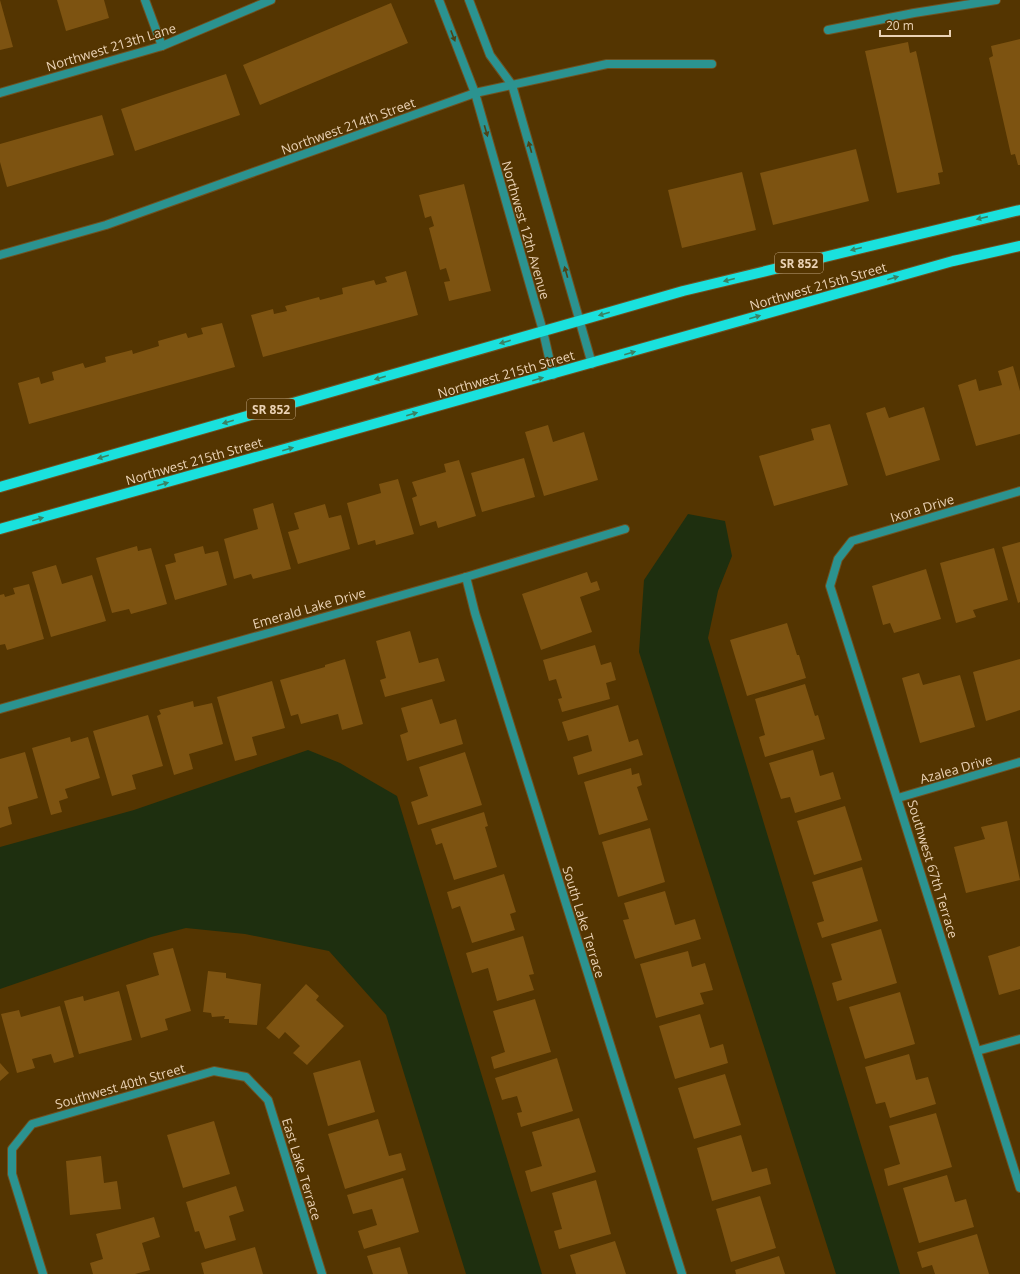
<svg xmlns="http://www.w3.org/2000/svg" width="1020" height="1274" font-family="'Open Sans',sans-serif">
<style>
.water{fill:#1e2f0f}
.building{fill:#7d5311}
.lines{fill:none;stroke-linecap:round;stroke-linejoin:round}
.street-casing{stroke:#6f5121;stroke-width:10}
.primary-casing{stroke:#6f5121;stroke-width:12}
.street{stroke:#2b9390;stroke-width:8}
.primary{stroke:#1ae1dd;stroke-width:10}
.oneway{fill:#4e4316}
.oneway2{fill:#3a8264}
.labels{text-anchor:middle;dominant-baseline:central;stroke-width:3;stroke-linejoin:round;paint-order:stroke}
.shield{fill:#543501;stroke:#bda37f;stroke-width:1}
.shield-label{font-size:12px;font-weight:bold;fill:#ead2b5}
.street-label{font-size:13px;fill:#ead2b5;stroke:#543501}
</style>
<rect width="100%" height="100%" fill="#543501"/>
<g class="water">
<polygon points="688,514 725,521 732,556 718,591 708,638 900,1274 836,1274 639,652 644,580"/>
<polygon points="308,750 340,763 397,796 542,1274 466,1274 386,1015 329,951 245,934 186,928 151,937 0,989 0,847 134,810"/>
</g>
<g class="building">
<polygon points="0,0 13,47 0,50"/>
<polygon points="57,0 104,0 109,18 66,31"/>
<polygon points="391,3 408,43 260,105 243,65"/>
<polygon points="1020,39 1020,165 1018,165 1015,154 1011,155 989,58 993,56 991,46"/>
<polygon points="908,42 910,53 916,51 943,172 938,173 940,184 897,193 865,51"/>
<polygon points="226,74 240,115 135,151 121,109"/>
<polygon points="102,115 114,155 7,187 0,162 0,144"/>
<polygon points="856,149 869,201 773,225 760,173"/>
<polygon points="742,172 756,230 682,248 668,190"/>
<polygon points="464,184 491,291 449,301 444,282 450,281 446,268 440,270 429,228 434,226 431,216 425,218 419,195"/>
<polygon points="406,271 418,315 263,357 251,315 273,309 274,314 287,311 285,306 319,297 320,300 343,294 342,288 374,280 376,285 387,282 385,277"/>
<polygon points="222,323 235,367 29,424 18,383 39,377 41,384 54,380 52,372 83,363 85,368 106,362 105,357 132,350 133,354 159,346 158,341 186,333 188,338 203,334 201,328"/>
<polygon points="1013,366 1020,391 1020,434 976,446 958,385 976,379 979,391 1002,385 998,371"/>
<polygon points="885,407 889,418 924,407 940,460 886,476 866,413"/>
<polygon points="830,424 848,485 774,506 759,456 814,440 811,429"/>
<polygon points="548,425 553,442 584,432 598,480 544,496 525,432"/>
<polygon points="524,458 535,497 482,512 471,473"/>
<polygon points="459,460 476,516 438,528 436,521 420,526 412,498 417,496 412,482 446,472 444,464"/>
<polygon points="398,479 414,534 376,545 375,540 358,545 347,503 381,493 379,484"/>
<polygon points="273,503 291,569 253,579 251,574 234,579 224,539 258,529 253,509"/>
<polygon points="325,504 329,518 341,515 350,549 298,564 288,532 299,529 294,513"/>
<polygon points="1020,542 1020,602 1018,603 1002,547"/>
<polygon points="137,546 138,551 151,548 167,604 131,614 129,609 112,613 96,558"/>
<polygon points="203,546 205,554 218,551 227,585 175,600 165,565 176,562 174,554"/>
<polygon points="994,548 1008,600 973,610 976,617 956,623 940,563"/>
<polygon points="56,565 62,584 92,575 106,621 51,637 32,572"/>
<polygon points="926,569 941,619 894,633 890,623 883,625 872,586"/>
<polygon points="587,572 591,583 597,581 600,590 580,597 592,632 541,650 522,594"/>
<polygon points="29,584 44,639 7,650 5,644 0,645 0,595 4,594 5,597 15,594 13,588"/>
<polygon points="787,623 797,655 799,655 806,678 747,696 730,640"/>
<polygon points="410,631 419,663 438,658 445,681 385,697 380,680 386,678 376,641"/>
<polygon points="595,645 601,665 611,662 616,680 606,683 610,699 562,712 558,699 562,698 556,679 549,681 543,660"/>
<polygon points="345,659 363,724 342,730 338,714 301,724 298,714 291,716 280,680 325,667 325,665"/>
<polygon points="1020,659 1020,710 986,721 973,672"/>
<polygon points="919,673 923,685 960,675 975,727 920,743 902,678"/>
<polygon points="272,681 285,728 252,737 257,755 235,761 217,697"/>
<polygon points="805,684 815,716 818,715 825,739 765,757 759,737 765,735 755,699"/>
<polygon points="432,699 440,724 456,719 463,744 407,761 400,735 408,732 401,708"/>
<polygon points="193,701 194,707 212,703 223,744 189,754 193,769 174,775 157,716 161,714 159,710"/>
<polygon points="618,705 629,742 638,739 643,755 578,775 573,757 592,751 588,735 568,741 562,722"/>
<polygon points="148,715 163,766 132,775 136,789 112,796 93,731"/>
<polygon points="70,737 71,742 88,737 100,778 65,789 68,798 59,801 62,812 51,815 32,748"/>
<polygon points="813,750 820,776 833,772 841,799 795,813 790,797 781,799 769,763"/>
<polygon points="25,752 38,798 8,807 12,824 0,828 0,759"/>
<polygon points="465,752 482,805 418,825 411,802 428,796 419,767"/>
<polygon points="631,768 632,775 639,773 642,785 637,787 648,820 599,835 584,782"/>
<polygon points="845,806 862,860 814,875 797,821"/>
<polygon points="484,812 488,826 485,827 497,867 454,880 442,843 436,845 431,829"/>
<polygon points="1007,821 1020,880 966,893 954,847 985,839 981,827"/>
<polygon points="650,828 665,882 618,897 602,842"/>
<polygon points="862,867 878,921 822,938 817,923 824,921 812,882"/>
<polygon points="504,874 516,912 510,914 515,930 472,943 460,906 452,909 447,892"/>
<polygon points="665,891 675,925 695,919 701,939 635,959 623,920 629,919 624,903"/>
<polygon points="881,929 897,983 837,1001 832,983 842,980 831,944"/>
<polygon points="523,936 534,974 529,975 534,990 497,1001 488,968 472,973 466,953"/>
<polygon points="1020,946 1020,989 999,995 988,956"/>
<polygon points="173,948 191,1011 165,1019 168,1030 141,1038 126,985 159,975 153,953"/>
<polygon points="688,951 692,967 705,963 713,990 700,993 704,1004 656,1018 640,964"/>
<polygon points="208,971 226,973 226,978 261,984 257,1025 229,1023 229,1019 224,1019 225,1016 212,1017 211,1013 203,1012"/>
<polygon points="306,984 319,996 316,1000 344,1026 307,1065 293,1053 300,1046 285,1032 279,1039 266,1028"/>
<polygon points="119,991 132,1040 79,1054 64,1001 83,996 84,1001"/>
<polygon points="900,992 915,1044 865,1059 849,1007"/>
<polygon points="535,999 551,1052 494,1069 491,1057 505,1052 493,1011"/>
<polygon points="60,1006 74,1057 54,1063 51,1054 32,1059 35,1068 17,1073 1,1014 19,1010 21,1017"/>
<polygon points="700,1014 710,1048 723,1044 728,1063 675,1079 659,1026"/>
<polygon points="909,1054 916,1080 928,1077 936,1104 890,1118 885,1102 876,1104 865,1067"/>
<polygon points="557,1058 573,1111 521,1127 517,1113 522,1112 517,1096 502,1100 495,1078"/>
<polygon points="360,1060 375,1112 328,1126 313,1073"/>
<polygon points="0,1063 9,1073 0,1081"/>
<polygon points="725,1074 741,1125 694,1139 678,1088"/>
<polygon points="936,1113 952,1167 888,1186 884,1169 900,1164 889,1126"/>
<polygon points="579,1118 596,1172 531,1192 525,1171 542,1166 532,1132"/>
<polygon points="378,1119 389,1156 401,1153 406,1170 345,1189 328,1134"/>
<polygon points="214,1121 230,1174 183,1188 167,1135"/>
<polygon points="741,1135 752,1172 767,1168 771,1184 712,1201 697,1148"/>
<polygon points="101,1156 104,1183 117,1181 121,1209 70,1215 66,1161"/>
<polygon points="947,1175 955,1202 966,1199 974,1227 919,1243 903,1188"/>
<polygon points="403,1178 419,1232 364,1249 358,1231 377,1225 372,1209 353,1214 347,1195"/>
<polygon points="596,1180 611,1234 559,1249 554,1231 562,1229 552,1193"/>
<polygon points="236,1186 244,1211 229,1216 236,1240 205,1249 199,1231 195,1232 186,1202"/>
<polygon points="760,1196 776,1248 731,1262 716,1209"/>
<polygon points="154,1217 160,1237 142,1243 150,1270 135,1274 93,1274 90,1263 103,1259 96,1234"/>
<polygon points="977,1234 989,1274 935,1274 932,1265 922,1268 917,1252"/>
<polygon points="615,1241 626,1274 576,1274 570,1255"/>
<polygon points="255,1247 263,1274 204,1274 201,1263"/>
<polygon points="400,1247 408,1274 373,1274 367,1256"/>
<polygon points="779,1256 785,1274 736,1274 735,1270"/>
</g>
<g class="lines">
<g class="street-casing">
<g id="street">
<polyline points="145,0 162,46"/>
<polyline points="439,0 475,93 543,331 553,375"/>
<polyline points="469,0 490,55 512,85 592,364"/>
<polyline points="828,30 914,13 996,0"/>
<polyline points="0,93 162,46 271,0"/>
<polyline points="0,255 106,225 475,93 607,64 712,64"/>
<polyline points="1020,491 852,541 838,559 830,586 1020,1188"/>
<polyline points="466,577 475,613 682,1274"/>
<polyline points="0,709 466,577 625,529"/>
<polyline points="898,798 1020,762"/>
<polyline points="977,1051 1020,1039"/>
<polyline points="43,1274 12,1174 12,1149 32,1124 214,1071 246,1077 268,1100 322,1274"/>
</g>
</g>
<g class="primary-casing">
<g id="primary">
<polyline points="0,487 683,291 1020,210"/>
<polyline points="0,529 953,261 1020,246"/>
</g>
</g>
<use href="#street" class="street"/>
<use href="#primary" class="primary"/>
</g>
<defs><path id="oneway-solid" d="M-6-.8H1V-3.2L6.5 0L1 3.2V.8H-6Z"/></defs>
<g class="oneway">
<use href="#oneway-solid" transform="translate(453 36) rotate(69)"/>
<use href="#oneway-solid" transform="translate(486 131) rotate(74)"/>
<use href="#oneway-solid" transform="translate(530 147) rotate(-106)"/>
<use href="#oneway-solid" transform="translate(566 272) rotate(-106)"/>
</g>
<g class="oneway2">
<use href="#oneway-solid" transform="translate(982 218) rotate(167)"/>
<use href="#oneway-solid" transform="translate(856 249) rotate(166)"/>
<use href="#oneway-solid" transform="translate(893 278) rotate(-16)"/>
<use href="#oneway-solid" transform="translate(729 280) rotate(166)"/>
<use href="#oneway-solid" transform="translate(604 314) rotate(164)"/>
<use href="#oneway-solid" transform="translate(755 317) rotate(-16)"/>
<use href="#oneway-solid" transform="translate(505 342) rotate(164)"/>
<use href="#oneway-solid" transform="translate(630 353) rotate(-16)"/>
<use href="#oneway-solid" transform="translate(380 378) rotate(164)"/>
<use href="#oneway-solid" transform="translate(538 379) rotate(-16)"/>
<use href="#oneway-solid" transform="translate(412 414) rotate(-16)"/>
<use href="#oneway-solid" transform="translate(228 422) rotate(164)"/>
<use href="#oneway-solid" transform="translate(288 449) rotate(-16)"/>
<use href="#oneway-solid" transform="translate(103 457) rotate(164)"/>
<use href="#oneway-solid" transform="translate(163 484) rotate(-16)"/>
<use href="#oneway-solid" transform="translate(38 519) rotate(-16)"/>
</g>
<g class="labels">
<g class="shield">
<rect x="775" y="253" width="48" height="20" rx="3"/>
<rect x="247" y="399" width="48" height="20" rx="3"/>
</g>
<g class="shield-label">
<text x="799" y="263">SR 852</text>
<text x="271" y="409">SR 852</text>
</g>
<g class="street-label">
<text transform="translate(111 47) rotate(-17)">Northwest 213th Lane</text>
<text transform="translate(348 126) rotate(-20)">Northwest 214th Street</text>
<text transform="translate(526 230) rotate(74)">Northwest 12th Avenue</text>
<text transform="translate(818 286) rotate(-16)">Northwest 215th Street</text>
<text transform="translate(506 374) rotate(-16)">Northwest 215th Street</text>
<text transform="translate(194 461) rotate(-16)">Northwest 215th Street</text>
<text transform="translate(922 508) rotate(-17)">Ixora Drive</text>
<text transform="translate(309 608) rotate(-16)">Emerald Lake Drive</text>
<text transform="translate(956 769) rotate(-16)">Azalea Drive</text>
<text transform="translate(933 869) rotate(73)">Southwest 67th Terrace</text>
<text transform="translate(584 922) rotate(73)">South Lake Terrace</text>
<text transform="translate(120 1086) rotate(-16)">Southwest 40th Street</text>
<text transform="translate(302 1169) rotate(73)">East Lake Terrace</text>
</g>
</g>
<path d="M880 30v6h70v-6" fill="none" stroke="#ead2b5" stroke-width="2"/>
<text x="886" y="30" font-size="12" fill="#ead2b5" stroke="#543501" stroke-width="3" paint-order="stroke">20 m</text>
</svg>
